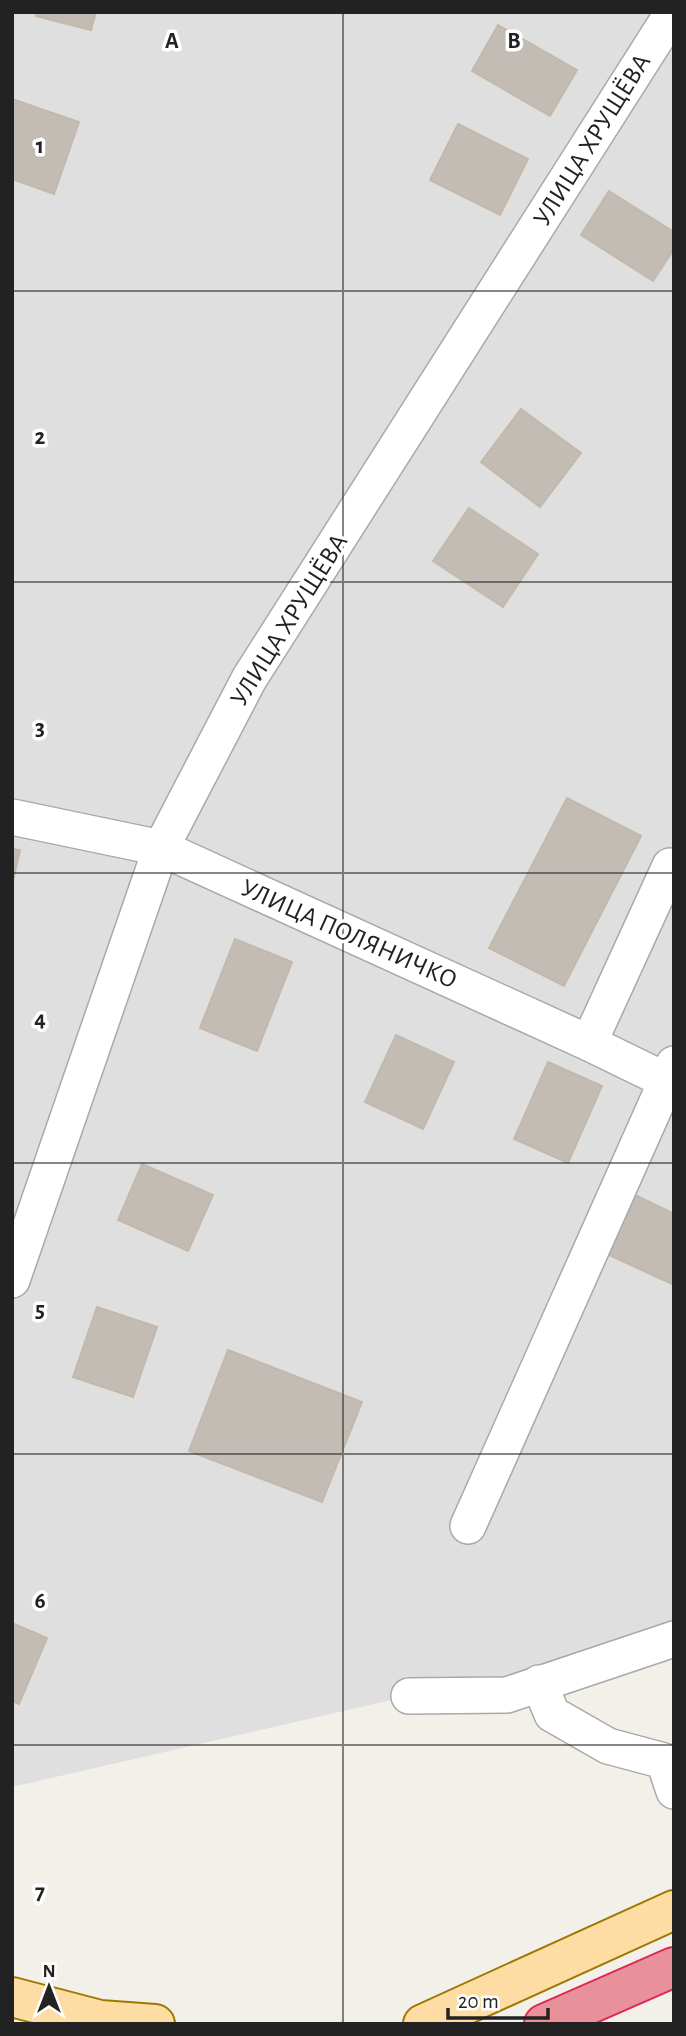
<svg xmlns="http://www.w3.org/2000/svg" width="686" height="2036" font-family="'Alegreya Sans',sans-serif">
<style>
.residential{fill:#e0dfdf}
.building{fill:#c3bcb5;stroke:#c4b8aa;stroke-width:2}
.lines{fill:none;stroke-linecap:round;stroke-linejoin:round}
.minor-casing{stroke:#a9a9a9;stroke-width:38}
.major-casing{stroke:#9f7800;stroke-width:42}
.highway-casing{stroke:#de2857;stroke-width:42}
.minor{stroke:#fff;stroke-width:35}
.major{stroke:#fddda3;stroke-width:38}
.highway{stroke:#e9919a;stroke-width:38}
.grid{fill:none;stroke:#222;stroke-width:2;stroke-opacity:0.55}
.labels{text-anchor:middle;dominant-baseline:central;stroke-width:7;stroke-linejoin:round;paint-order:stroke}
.street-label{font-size:26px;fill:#222;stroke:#fff}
.grid-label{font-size:23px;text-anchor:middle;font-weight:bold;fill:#222;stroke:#fff;stroke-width:7;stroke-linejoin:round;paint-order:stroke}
</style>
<rect width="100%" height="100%" fill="#f2f0e9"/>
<polygon class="residential" points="12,12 674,12 674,1639 539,1683 409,1696 12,1787"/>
<g class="building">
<polygon points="37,12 96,12 91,30 36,16"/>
<polygon points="498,25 577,70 550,116 472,71"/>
<polygon points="12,99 79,122 54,194 12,179"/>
<polygon points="458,124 528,159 500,215 430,180"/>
<polygon points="609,191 674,232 674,249 653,281 581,235"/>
<polygon points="521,409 581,453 540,507 481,462"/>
<polygon points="469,508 538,554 503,607 433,561"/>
<polygon points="567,798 641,836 564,986 489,948"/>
<polygon points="12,849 20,850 12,885"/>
<polygon points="235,939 292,962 257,1051 200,1028"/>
<polygon points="396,1035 454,1062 423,1129 365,1102"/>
<polygon points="548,1062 602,1086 568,1163 514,1139"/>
<polygon points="142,1164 213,1195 188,1251 118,1220"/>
<polygon points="635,1195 674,1214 674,1285 607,1254"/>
<polygon points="97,1307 157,1327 133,1397 73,1377"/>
<polygon points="228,1350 362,1402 322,1502 189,1451"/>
<polygon points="12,1623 47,1638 19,1704 12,1701"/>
</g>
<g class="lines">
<g class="minor-casing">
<g id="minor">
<polyline points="12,817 161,848 589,1043 667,1081 674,1086"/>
<polyline points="589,1043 670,866"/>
<polyline points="12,1280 161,848 249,679 673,12"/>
<polyline points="468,1526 674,1064"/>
<polyline points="539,1683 552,1714 608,1746 664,1761 674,1791"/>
<polyline points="409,1696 507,1695 674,1639"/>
</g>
</g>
<g class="major-casing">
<g id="major">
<polyline points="12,1997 100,2020 155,2024"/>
<polyline points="423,2024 674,1910"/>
</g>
</g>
<g class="highway-casing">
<polyline id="highway" points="544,2024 674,1967"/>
</g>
<use href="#minor" class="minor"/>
<use href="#major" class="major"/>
<use href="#highway" class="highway"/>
</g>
<path class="grid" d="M343 12V2024M12 291H674M12 582H674M12 873H674M12 1163H674M12 1454H674M12 1745H674"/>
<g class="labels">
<g class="street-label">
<text transform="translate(592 140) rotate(-58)">УЛИЦА ХРУЩЁВА</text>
<text transform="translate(289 620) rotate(-58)">УЛИЦА ХРУЩЁВА</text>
<text transform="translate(349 934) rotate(24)">УЛИЦА ПОЛЯНИЧКО</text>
</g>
</g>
<g class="grid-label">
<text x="172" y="48">A</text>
<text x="514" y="48">B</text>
<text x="40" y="153">1</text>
<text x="40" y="444">2</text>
<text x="40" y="735">3</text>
<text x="40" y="1026">4</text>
<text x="40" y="1317">5</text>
<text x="40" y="1608">6</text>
<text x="40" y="1899">7</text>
</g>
<rect width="686" height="2036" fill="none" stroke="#222222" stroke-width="28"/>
<g transform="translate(49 1987)" stroke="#ffffff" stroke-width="5" paint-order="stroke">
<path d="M0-5L12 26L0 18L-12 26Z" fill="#222222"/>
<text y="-10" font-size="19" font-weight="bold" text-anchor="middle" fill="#222222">N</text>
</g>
<path d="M448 2008v10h100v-10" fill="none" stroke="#222222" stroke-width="3.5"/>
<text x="458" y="2008" font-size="21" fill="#222222" stroke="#ffffff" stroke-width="5" paint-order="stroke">20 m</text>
</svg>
